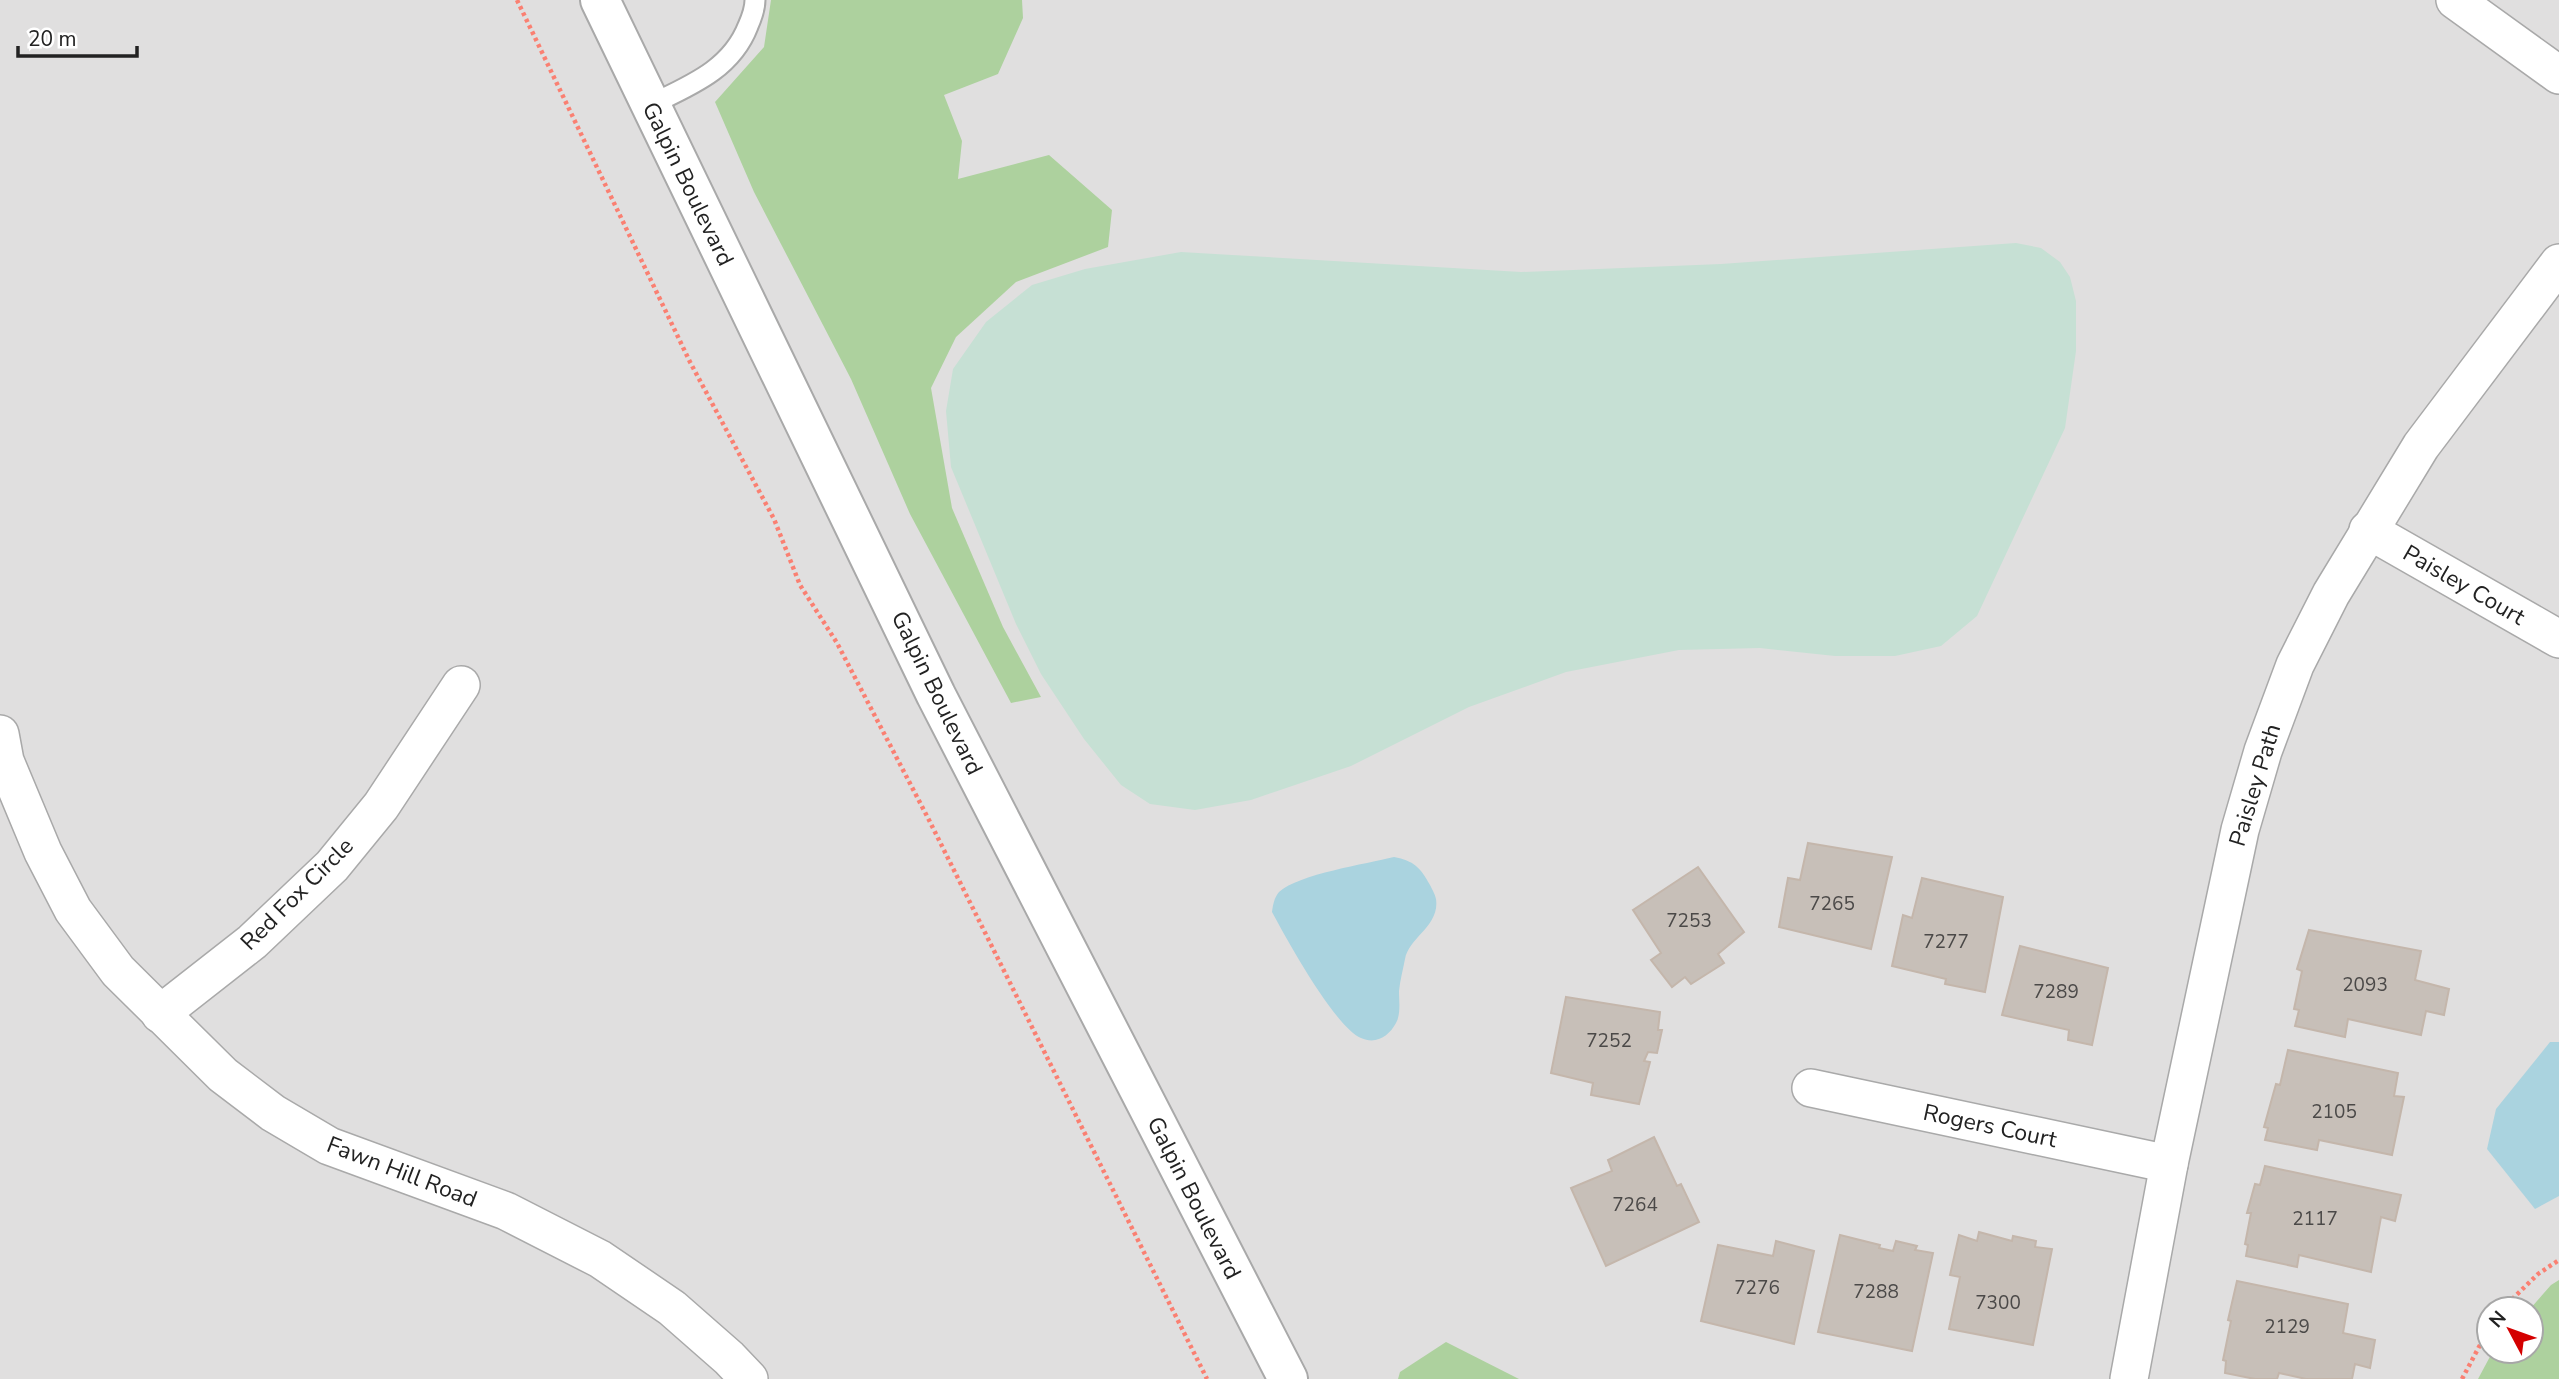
<svg xmlns="http://www.w3.org/2000/svg" width="2559" height="1379" font-family="'Nunito Sans',sans-serif">
<style>
.residential{fill:#e0dfdf;fill-rule:evenodd}
.forest{fill:#add19e}
.wetland{fill:#c6e0d4}
.water{fill:#aad3df}
.building{fill:#c7bfb8;stroke:#c4b6ab;stroke-width:2}
.lines{fill:none;stroke-linecap:round;stroke-linejoin:round}
.service-casing{stroke:#a9a9a9;stroke-width:23}
.minor-casing{stroke:#a9a9a9;stroke-width:40}
.tertiary-casing{stroke:#a9a9a9;stroke-width:42}
.path{stroke:#fa8072;stroke-width:4.5;stroke-dasharray:3.5 3.5;stroke-linecap:butt}
.service{stroke:#fff;stroke-width:19}
.minor{stroke:#fff;stroke-width:37}
.tertiary{stroke:#fff;stroke-width:38}
.labels{text-anchor:middle;dominant-baseline:central;stroke-width:7;stroke-linejoin:round;paint-order:stroke}
.number-label{font-size:19px;fill:#4b4948}
.street-label{font-size:23px;fill:#222;stroke:#fff}
</style>
<rect width="100%" height="100%" fill="#f2efe9"/>
<path class="residential" d="M0 0H579L646 99 600 0H2559V1379H0ZM2489 1309H2531V1351H2489Z"/>
<g class="forest">
<polygon points="771,0 1022,0 1023,18 998,74 944,95 962,141 958,179 1049,155 1112,210 1108,247 1016,282 956,337 931,388 952,508 1003,627 1041,697 1011,703 910,514 851,379 754,192 715,102 764,47"/>
<polygon points="2559,1280 2559,1379 2478,1379 2493,1351 2531,1351 2530,1309 2551,1285"/>
<polygon points="1446,1342 1519,1379 1398,1379 1400,1372"/>
</g>
<polygon class="wetland" points="2016,243 2041,248 2060,262 2070,277 2076,301 2076,351 2065,428 1977,616 1941,646 1895,656 1835,656 1760,648 1679,650 1566,672 1469,707 1351,766 1251,800 1195,810 1150,804 1121,785 1084,739 1041,674 1016,624 951,467 946,411 953,369 986,322 1032,285 1085,269 1181,252 1521,272 1721,264"/>
<g class="water">
<path d="M1394 857C1414 861 1420 867 1430 885 1432 889 1435 894 1436 899 1440 926 1409 937 1405 959 1403 970 1400 980 1399 991 1399 1001 1401 1014 1396 1023 1389 1036 1376 1045 1361 1038 1335 1027 1287 940 1272 912 1273 905 1274 898 1279 892 1299 874 1366 864 1394 857Z"/>
<polygon points="2550,1042 2559,1042 2559,1196 2535,1209 2487,1149 2496,1109"/>
</g>
<g class="building">
<polygon points="1808,843 1892,857 1871,949 1779,927 1788,878 1800,880"/>
<polygon points="1698,867 1744,932 1718,954 1724,963 1691,984 1685,977 1672,987 1651,960 1661,953 1633,910"/>
<polygon points="1922,878 2003,897 1985,992 1945,984 1946,979 1892,966 1903,915 1912,918"/>
<polygon points="2309,930 2421,951 2415,980 2449,989 2444,1015 2426,1011 2421,1035 2348,1019 2345,1037 2295,1026 2299,1010 2294,1009 2302,971 2297,969"/>
<polygon points="2020,946 2108,968 2092,1045 2068,1040 2069,1030 2002,1015"/>
<polygon points="1566,997 1660,1012 1658,1030 1662,1030 1657,1053 1648,1052 1644,1061 1650,1062 1639,1104 1591,1095 1593,1083 1551,1073"/>
<polygon points="2288,1050 2398,1073 2394,1096 2404,1097 2392,1155 2319,1140 2317,1150 2265,1140 2268,1128 2264,1127 2276,1084 2280,1085"/>
<polygon points="1654,1137 1677,1186 1681,1184 1699,1222 1606,1266 1571,1188 1612,1171 1608,1160"/>
<polygon points="2265,1166 2401,1195 2395,1221 2381,1217 2371,1272 2299,1255 2297,1267 2246,1256 2248,1245 2245,1244 2251,1213 2247,1213 2255,1184 2260,1185"/>
<polygon points="1979,1232 2012,1241 2013,1236 2036,1241 2035,1247 2052,1249 2033,1345 1949,1329 1960,1277 1950,1275 1959,1235 1977,1241"/>
<polygon points="1840,1235 1880,1245 1879,1248 1893,1251 1896,1241 1917,1246 1915,1250 1933,1253 1912,1351 1818,1332"/>
<polygon points="1776,1241 1814,1251 1794,1344 1701,1321 1718,1245 1773,1256"/>
<polygon points="2237,1281 2348,1304 2343,1333 2375,1340 2370,1368 2355,1364 2352,1379 2306,1379 2279,1373 2277,1379 2255,1379 2225,1373 2226,1361 2223,1360 2231,1321 2228,1320"/>
</g>
<g class="lines">
<g class="service-casing">
<path id="service" d="M650 105C689 86 731 70 748 26 752 17 755 9 755 0"/>
</g>
<g class="minor-casing">
<g id="minor">
<polyline points="2455,0 2559,75"/>
<polyline points="2368,530 2559,639"/>
<polyline points="0,734 5,761 43,852 73,910 118,971 223,1075 273,1113 329,1146 506,1211 600,1259 672,1308 729,1358 749,1379"/>
<polyline points="160,1014 252,942 332,866 381,806 461,685"/>
<polyline points="1811,1088 2169,1164"/>
<polyline points="2129,1379 2169,1164 2240,830 2263,751 2295,665 2331,594 2421,446 2559,263"/>
</g>
</g>
<g class="tertiary-casing">
<polyline id="tertiary" points="600,0 936,695 1288,1379"/>
</g>
<g class="path">
<polyline points="517,0 690,362 774,519 800,585 837,643 929,820 1207,1379"/>
<polyline points="2502,1309 2538,1274 2559,1260"/>
<polyline points="2462,1379 2489,1328"/>
</g>
<use href="#service" class="service"/>
<use href="#minor" class="minor"/>
<use href="#tertiary" class="tertiary"/>
</g>
<g class="labels">
<g class="number-label">
<text x="1832" y="904">7265</text>
<text x="1689" y="921">7253</text>
<text x="1946" y="942">7277</text>
<text x="2365" y="985">2093</text>
<text x="2056" y="992">7289</text>
<text x="1609" y="1041">7252</text>
<text x="2334" y="1112">2105</text>
<text x="1635" y="1205">7264</text>
<text x="2315" y="1219">2117</text>
<text x="1757" y="1288">7276</text>
<text x="1876" y="1292">7288</text>
<text x="1998" y="1303">7300</text>
<text x="2287" y="1327">2129</text>
</g>
<g class="street-label">
<text transform="translate(688 184) rotate(64)">Galpin Boulevard</text>
<text transform="translate(2464 585) rotate(30)">Paisley Court</text>
<text transform="translate(937 693) rotate(64)">Galpin Boulevard</text>
<text transform="translate(2255 785) rotate(-73)">Paisley Path</text>
<text transform="translate(297 894) rotate(-45)">Red Fox Circle</text>
<text transform="translate(1990 1126) rotate(12)">Rogers Court</text>
<text transform="translate(402 1172) rotate(21)">Fawn Hill Road</text>
<text transform="translate(1194 1198) rotate(63)">Galpin Boulevard</text>
</g>
</g>
<g transform="translate(2510 1330) rotate(311)"><circle r="33" fill="#ffffff" stroke="#a7a7a7" stroke-width="2"/>
<path d="M0-5L12 26L0 18L-12 26Z" fill="#d40000"/>
<text y="-10" font-size="19" font-weight="bold" text-anchor="middle" fill="#222222">N</text>
</g>
<path d="M18 46v10h119v-10" fill="none" stroke="#222222" stroke-width="3.5"/>
<text x="28" y="46" font-size="21" fill="#222222" stroke="#ffffff" stroke-width="5" paint-order="stroke">20 m</text>
</svg>
